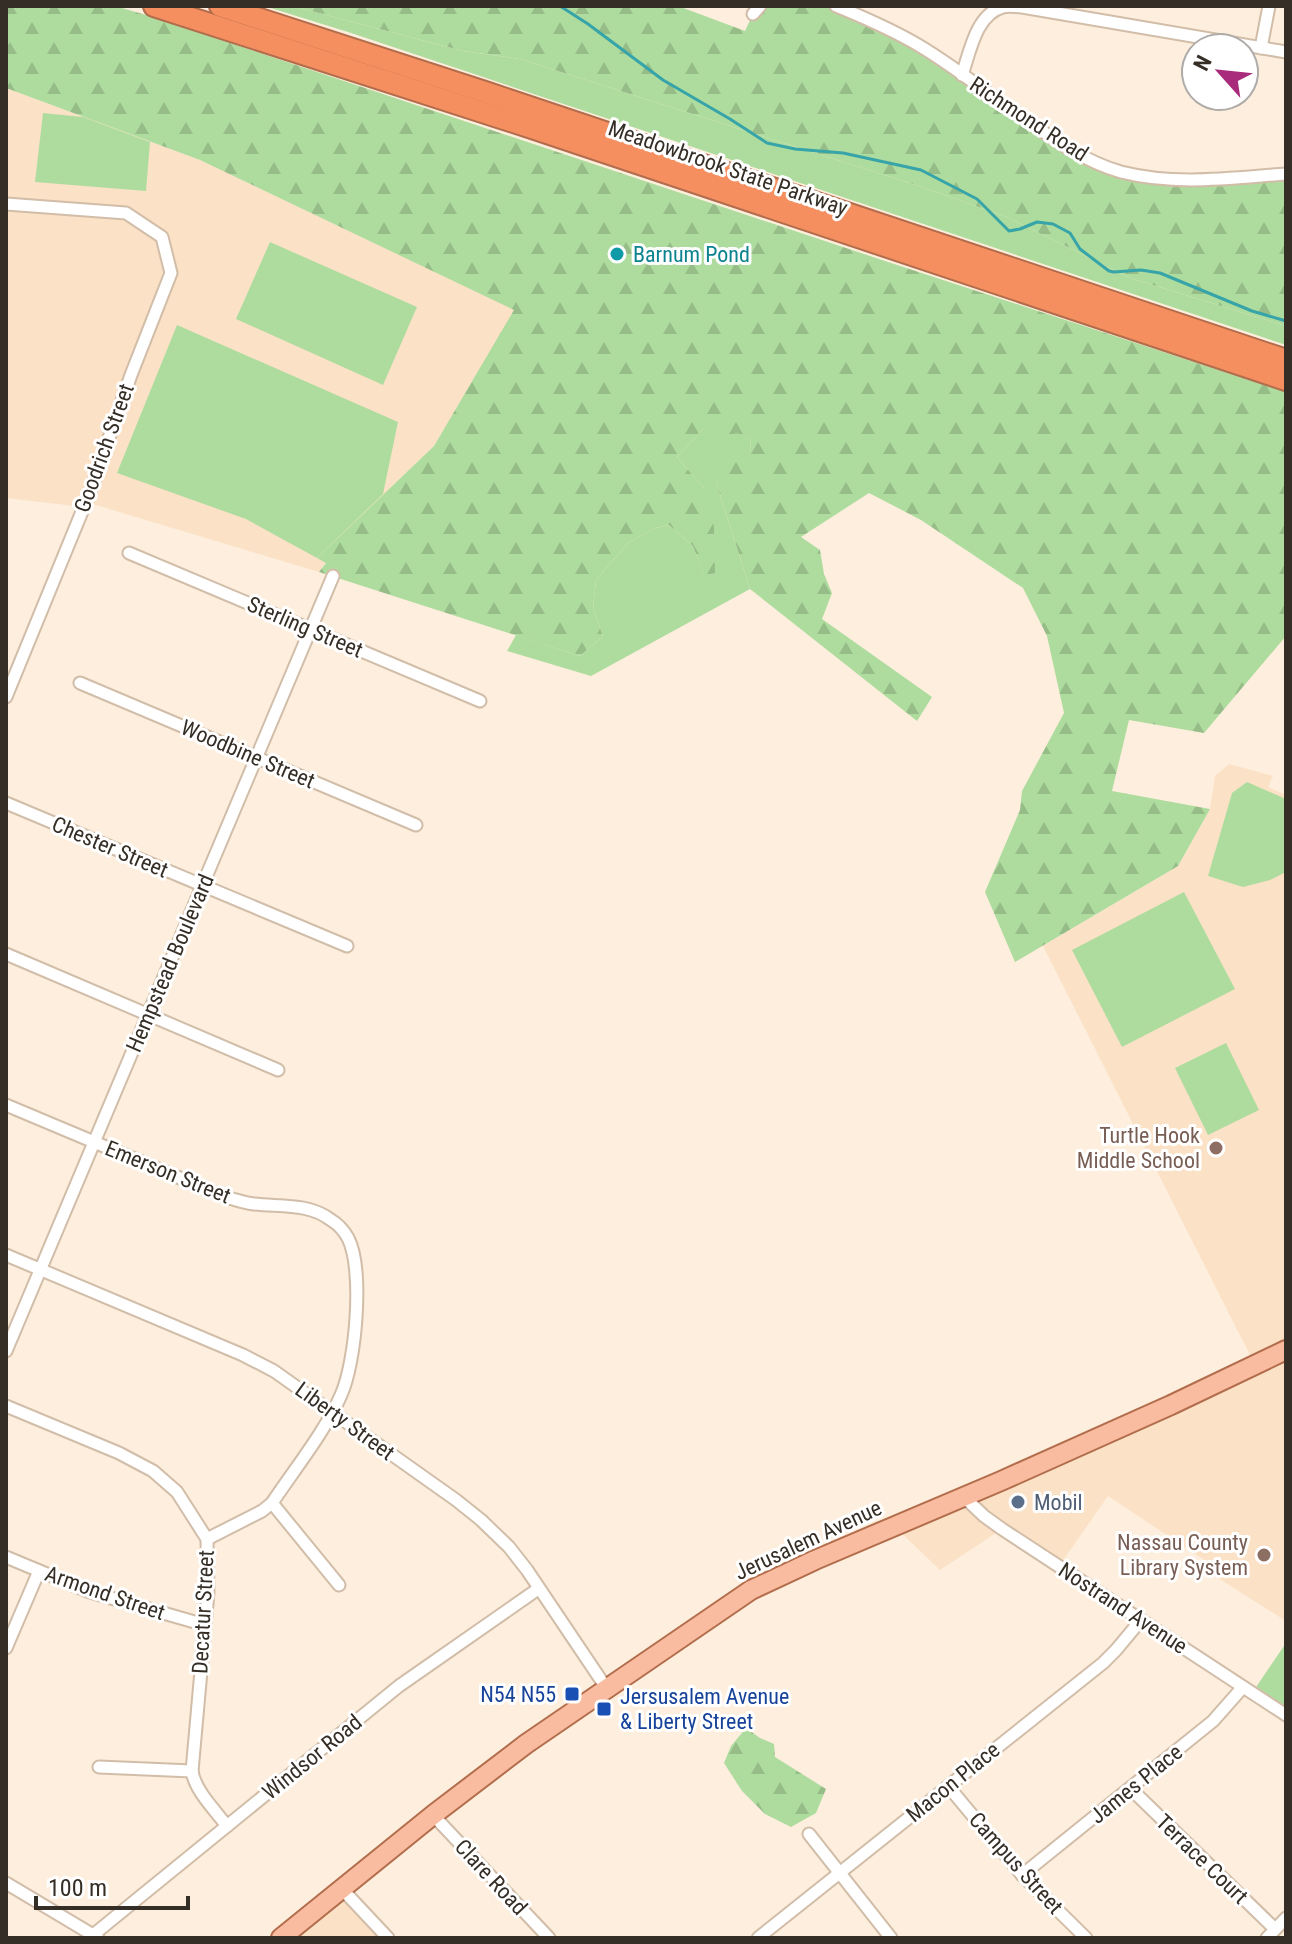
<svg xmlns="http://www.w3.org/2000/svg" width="1292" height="1944" font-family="'Roboto Condensed',sans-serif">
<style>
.built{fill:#fbe1c6}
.green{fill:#aedc9e}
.forest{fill:url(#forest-firs)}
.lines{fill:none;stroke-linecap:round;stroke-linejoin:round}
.stream{stroke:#36a4a8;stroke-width:3}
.minor-casing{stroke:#d1bda8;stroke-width:15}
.primary-casing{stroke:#b26d4c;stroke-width:22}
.motorway-casing{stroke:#b26d4c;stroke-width:24}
.minor{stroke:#fff;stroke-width:11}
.primary{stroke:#fabca0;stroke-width:18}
.motorway{stroke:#f68f60;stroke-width:20}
.culture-dot{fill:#0f9aa8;stroke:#fff;stroke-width:3}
.education-dot{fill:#8d6e63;stroke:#fff;stroke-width:3}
.service-dot{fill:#5c6f8a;stroke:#fff;stroke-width:3}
.transit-dot{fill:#1a4fb4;stroke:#fff;stroke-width:3}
.labels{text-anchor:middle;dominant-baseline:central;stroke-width:6;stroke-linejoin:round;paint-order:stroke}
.street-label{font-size:22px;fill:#352e26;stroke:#fff}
.culture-label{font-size:22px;fill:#0d838f;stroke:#fff;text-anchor:start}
.education-label{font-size:22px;fill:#785e54;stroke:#fff;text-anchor:end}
.service-label{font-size:22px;fill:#4e5e75;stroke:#fff;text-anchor:start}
.transit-label{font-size:22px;fill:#164399;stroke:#fff;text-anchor:end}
</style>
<defs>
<pattern id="forest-firs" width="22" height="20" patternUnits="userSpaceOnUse" patternTransform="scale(2)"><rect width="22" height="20" fill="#aedc9e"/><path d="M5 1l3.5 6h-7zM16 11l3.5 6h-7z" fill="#96bd88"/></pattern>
</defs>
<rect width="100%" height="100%" fill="#feeedd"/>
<g class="built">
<polygon points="6,88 200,160 515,310 434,446 318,557 326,562 319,572 86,502 83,507 6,498"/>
<polygon points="1229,764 1273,776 1268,787 1286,795 1286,1621 1218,1578 1221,1571 1108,1496 1059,1566 1002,1529 940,1570 894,1526 1255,1365 1043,946 1178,866 1210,809 1215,776"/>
<polygon points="342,1889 382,1932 375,1938 281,1938"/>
</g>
<g class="green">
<polygon points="264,6 292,6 463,51 520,59 919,186 1007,217 1130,278 1286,326 1286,345 348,32"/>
<polygon points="43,113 83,117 150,142 146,191 35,182"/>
<polygon points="270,242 417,307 383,385 236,319"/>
<polygon points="177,325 398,422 383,494 317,558 246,519 117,473"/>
<polygon points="703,429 736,432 750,439 751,452 716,482 750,589 591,676 507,651 516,635 580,656 603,636 593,609 596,580 628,543 655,528 669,525 693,546 704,575 704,488 677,457"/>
<polygon points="1247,782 1286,799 1286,872 1270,880 1243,887 1208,876 1232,793"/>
<polygon points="1184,892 1235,989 1122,1047 1072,950"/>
<polygon points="1226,1043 1259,1110 1208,1135 1175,1068"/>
<polygon points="1286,1643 1286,1715 1252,1693"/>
</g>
<g class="forest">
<polygon points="6,6 115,6 146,15 891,263 1286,392 1286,636 1204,733 1129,720 1112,791 1210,809 1178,866 1015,962 985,892 1020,810 1022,791 1064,713 1047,636 1023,588 921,520 869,493 801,537 820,550 824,574 832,593 822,619 932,697 917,721 750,589 716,482 724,459 751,452 750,439 736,433 721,441 703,429 677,457 704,488 714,527 715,573 704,576 693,546 669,525 655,528 628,543 596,580 593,609 603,636 580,656 319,572 326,563 317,558 434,446 514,310 200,160 6,88"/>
<polygon points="292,6 678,6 745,31 753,14 760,6 836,6 874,21 1090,160 1158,179 1286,174 1286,326 1130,278 1007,217 919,186 520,59 463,51"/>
<polygon points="746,1728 760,1738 774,1744 775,1757 826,1789 816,1813 791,1827 765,1814 742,1791 724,1763 731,1746"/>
</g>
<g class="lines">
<polyline class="stream" points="560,6 588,24 663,80 730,119 767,143 795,149 843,153 921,170 977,199 1009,231 1020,229 1037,222 1053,224 1070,233 1080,249 1109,271 1114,272 1141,270 1160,273 1252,311 1286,321"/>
<g class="minor-casing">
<g id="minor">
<path d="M836 6C863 17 888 28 913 42 945 60 975 84 1005 105 1041 130 1078 160 1121 172 1176 186 1231 178 1286 174"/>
<polyline points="753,14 760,6"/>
<polyline points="1261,48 1269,6"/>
<path d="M962 75C970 52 976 14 1003 7 1011 5 1020 7 1028 8L1286 52"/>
<polyline points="6,204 126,213 162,237 171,273 131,375 90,492 6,697"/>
<polyline points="129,553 480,701"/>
<polyline points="80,683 416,825"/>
<polyline points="6,803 347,946"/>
<polyline points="6,954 278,1070"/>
<path d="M6 1105 225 1197C234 1199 244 1203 254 1204 281 1207 309 1203 331 1220 338 1224 344 1231 348 1238 364 1269 356 1362 341 1395 326 1430 294 1470 272 1503L262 1511 207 1539"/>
<polyline points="6,1255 243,1355 274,1371 456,1500 481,1520 509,1547 527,1570 607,1689"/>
<polyline points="6,1351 333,576"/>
<path d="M6 1406 119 1453 153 1471 177 1492 207 1539 208 1593 192 1771C195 1791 215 1810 227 1826"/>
<polyline points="964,1497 984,1516 1002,1529 1286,1715"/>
<polyline points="272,1503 339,1585"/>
<polyline points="6,1557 90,1592 205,1625"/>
<polyline points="6,1648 39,1571"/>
<polyline points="99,1767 192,1771"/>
<polyline points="948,1786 1022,1875 1086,1938"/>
<polyline points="1131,1789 1275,1929"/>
<polyline points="433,1815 549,1938"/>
<polyline points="809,1834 891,1938"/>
<polyline points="1022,1875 1213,1721 1243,1687"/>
<polyline points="6,1883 98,1938"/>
<polyline points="342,1889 388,1938"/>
<polyline points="93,1935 399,1686 538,1589"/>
<polyline points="758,1938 1103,1663 1116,1650 1141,1620"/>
<polyline points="1267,1938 1286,1918"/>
</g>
</g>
<g class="primary-casing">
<polyline id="primary" points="281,1938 433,1815 526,1744 751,1590 815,1560 1001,1481 1171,1405 1286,1350"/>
</g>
<g class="motorway-casing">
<g id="motorway">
<polyline points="154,6 532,128 1286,380"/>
<polyline points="220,6 488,93 1286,360"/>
</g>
</g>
<use href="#minor" class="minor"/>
<use href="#primary" class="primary"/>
<use href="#motorway" class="motorway"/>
</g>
<circle class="culture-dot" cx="617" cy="254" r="8"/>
<g class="education-dot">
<circle cx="1216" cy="1148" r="8"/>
<circle cx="1264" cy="1555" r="8"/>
</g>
<circle class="service-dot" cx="1018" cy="1502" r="8"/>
<g class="transit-dot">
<rect x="564" y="1686" width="16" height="16" rx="4"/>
<rect x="596" y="1701" width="16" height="16" rx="4"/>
</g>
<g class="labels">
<g class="street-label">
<text transform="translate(1029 119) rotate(33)">Richmond Road</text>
<text transform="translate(728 168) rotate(19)">Meadowbrook State Parkway</text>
<text transform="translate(104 448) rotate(-70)">Goodrich Street</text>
<text transform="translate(305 627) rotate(23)">Sterling Street</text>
<text transform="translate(248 754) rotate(23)">Woodbine Street</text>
<text transform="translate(110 847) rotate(23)">Chester Street</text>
<text transform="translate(170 963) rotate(-67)">Hempstead Boulevard</text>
<text transform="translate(168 1172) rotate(22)">Emerson Street</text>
<text transform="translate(345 1421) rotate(36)">Liberty Street</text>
<text transform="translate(808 1540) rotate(-25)">Jerusalem Avenue</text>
<text transform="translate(105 1593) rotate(19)">Armond Street</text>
<text transform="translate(1123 1608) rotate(33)">Nostrand Avenue</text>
<text transform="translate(203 1612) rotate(-87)">Decatur Street</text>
<text transform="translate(312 1757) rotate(-39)">Windsor Road</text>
<text transform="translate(953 1782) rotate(-39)">Macon Place</text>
<text transform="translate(1136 1784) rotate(-39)">James Place</text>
<text transform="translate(1202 1859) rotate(44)">Terrace Court</text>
<text transform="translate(1016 1863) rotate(48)">Campus Street</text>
<text transform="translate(491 1877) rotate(47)">Clare Road</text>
</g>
<g class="culture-label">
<text x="633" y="254">Barnum Pond</text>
</g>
<g class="education-label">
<text x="1200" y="1135">Turtle Hook<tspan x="1200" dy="25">Middle School</tspan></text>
<text x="1248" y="1542">Nassau County<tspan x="1248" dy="25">Library System</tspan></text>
</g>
<g class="service-label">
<text x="1034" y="1502">Mobil</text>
</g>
<g class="transit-label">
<text x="556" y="1694">N54 N55</text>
<text x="620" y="1696" text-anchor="start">Jersusalem Avenue<tspan x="620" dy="25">&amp; Liberty Street</tspan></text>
</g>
</g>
<rect width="1292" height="1944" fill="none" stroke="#352e26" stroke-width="16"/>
<g transform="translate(1220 72) rotate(297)"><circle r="38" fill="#ffffff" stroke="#aeaba8" stroke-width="2"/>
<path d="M0-6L14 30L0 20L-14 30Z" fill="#a92b7b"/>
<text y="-12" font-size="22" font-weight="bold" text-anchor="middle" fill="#352e26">N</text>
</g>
<path d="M36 1896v12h152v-12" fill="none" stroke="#352e26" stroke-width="4"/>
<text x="48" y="1896" font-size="24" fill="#352e26" stroke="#ffffff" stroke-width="6" paint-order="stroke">100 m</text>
</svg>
